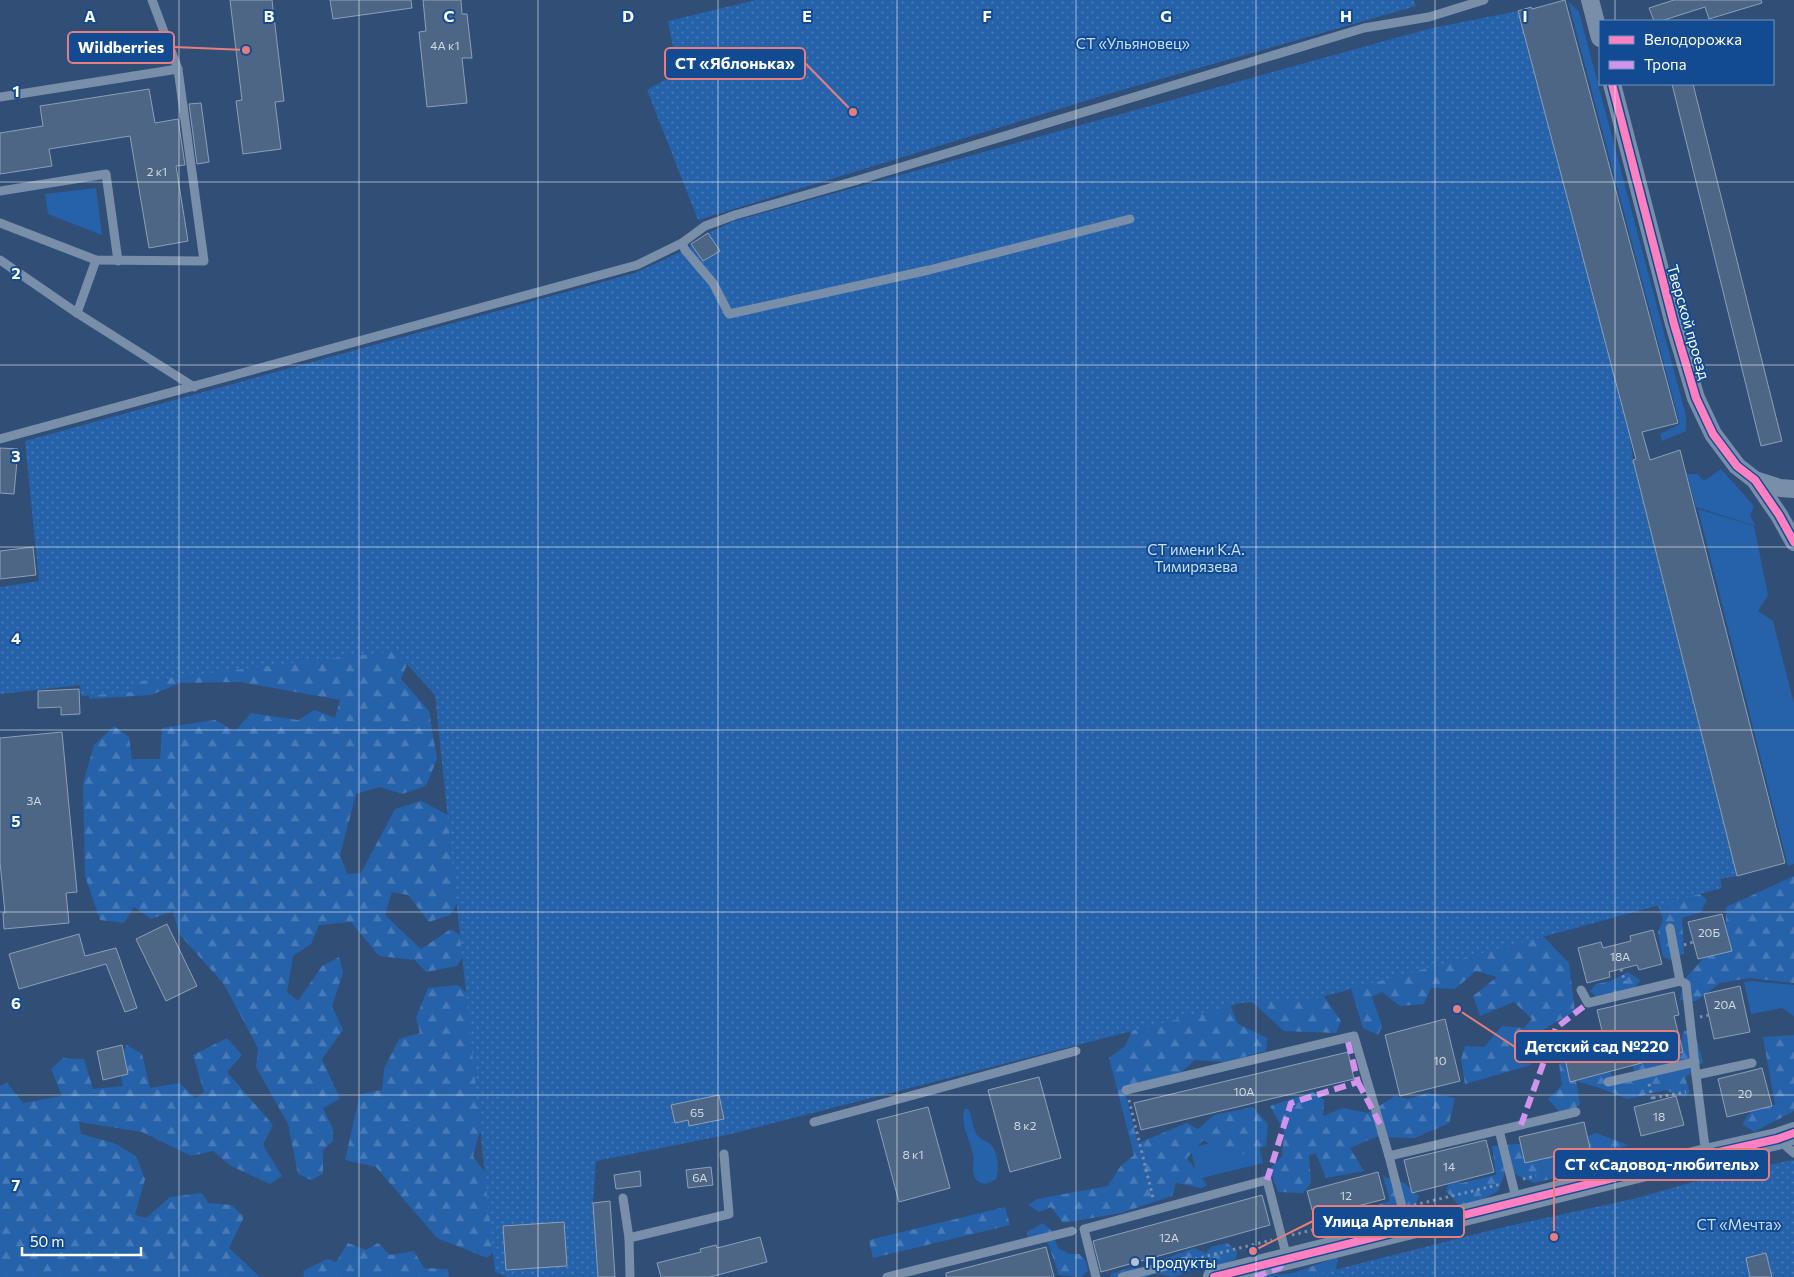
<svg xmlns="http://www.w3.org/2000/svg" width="1794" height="1277" font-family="Commissioner,sans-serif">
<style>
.green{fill:#2662aa}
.forest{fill:url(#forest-firs)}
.garden{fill:url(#garden-dots)}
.building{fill:#4d6685;stroke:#8d9fb7}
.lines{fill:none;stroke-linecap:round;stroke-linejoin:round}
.path{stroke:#788ea9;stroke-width:3;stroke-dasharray:2.5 4;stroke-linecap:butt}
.service{stroke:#788ea9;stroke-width:9}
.minor{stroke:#788ea9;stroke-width:18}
.tertiary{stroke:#788ea9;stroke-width:22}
.quiet{stroke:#d193ec;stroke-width:6;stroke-dasharray:12 6;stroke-linecap:butt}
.cycleway-casing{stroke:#134b93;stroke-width:11}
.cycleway{stroke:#ff80c0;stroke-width:8}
.grid{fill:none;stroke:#fff;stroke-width:1;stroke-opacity:0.55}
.poi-dot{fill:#b7c1cf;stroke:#134b93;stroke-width:2}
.labels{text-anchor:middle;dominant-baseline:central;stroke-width:4;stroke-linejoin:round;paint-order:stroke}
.number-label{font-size:12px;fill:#d2d9e0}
.park-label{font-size:15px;fill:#c8e0fd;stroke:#134b93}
.street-label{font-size:15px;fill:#fff;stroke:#134b93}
.poi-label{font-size:15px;fill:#fff;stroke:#134b93;text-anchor:start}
.grid-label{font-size:16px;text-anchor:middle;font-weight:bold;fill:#fff;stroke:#134b93;stroke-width:4;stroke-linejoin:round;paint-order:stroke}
.leader{fill:none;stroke:#e67e7e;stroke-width:2}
.callout-dot{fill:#e67e7e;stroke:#134b93;stroke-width:2}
.callout{fill:#134b93;stroke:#e67e7e;stroke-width:2}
.callout-label{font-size:16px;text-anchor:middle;font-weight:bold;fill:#fff}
</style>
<defs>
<pattern id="forest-firs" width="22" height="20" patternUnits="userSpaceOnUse" patternTransform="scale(1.25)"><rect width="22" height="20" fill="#2662aa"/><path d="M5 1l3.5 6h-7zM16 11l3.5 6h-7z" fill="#477ab7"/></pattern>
<pattern id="garden-dots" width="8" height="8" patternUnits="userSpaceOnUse" patternTransform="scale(1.25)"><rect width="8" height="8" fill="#2662aa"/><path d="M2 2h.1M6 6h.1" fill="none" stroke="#477ab7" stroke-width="1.8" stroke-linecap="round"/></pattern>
</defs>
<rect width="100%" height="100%" fill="#304e76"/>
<g class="green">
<polygon points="1568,1 1579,12 1686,416 1686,431 1662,441 1660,434 1680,424"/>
<polygon points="96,188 102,235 48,214 45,194"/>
<polygon points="1721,469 1754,506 1750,515 1756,526 1696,507 1687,474 1697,474 1704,481"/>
<polygon points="1698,509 1754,526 1768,595 1758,611 1773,621 1794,704 1794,864 1788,866"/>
<polygon points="1751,981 1794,985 1794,1016 1782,1008 1751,1014 1744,982"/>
<path d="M965 1109H968C973 1116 971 1124 975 1131 978 1139 984 1140 990 1144 998 1150 1000 1171 996 1179 991 1182 987 1185 981 1183 969 1178 975 1164 973 1155 971 1141 959 1122 965 1109Z"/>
<polygon points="1256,1132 1263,1163 1198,1179 1190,1148"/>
</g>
<g class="forest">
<polygon points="388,634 410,657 401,679 429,711 437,759 426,786 402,794 380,787 356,794 340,855 347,874 361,873 395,809 421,801 456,819 464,892 450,915 429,922 408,895 392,892 385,915 421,949 451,929 471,943 457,966 426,972 415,960 379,956 351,922 319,925 311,944 293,956 287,992 298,1001 322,966 339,957 343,973 332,1006 343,1030 322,1059 340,1099 323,1108 333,1129 333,1141 323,1150 323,1174 311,1180 298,1174 288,1124 256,1067 258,1048 223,983 179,934 173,911 151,919 134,907 124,923 100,920 85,876 83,784 94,745 114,726 129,737 132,759 160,759 162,728 215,720 235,731 251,713 298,720 315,710 335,718 340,700 240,682 180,683 151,695 90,699 85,687"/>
<polygon points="1794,876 1794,983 1750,978 1720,983 1696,1001 1680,1000 1684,980 1710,951 1726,946 1726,907"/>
<polygon points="1685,882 1707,900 1701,912 1682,918 1684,953 1671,960 1663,957 1658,932 1663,920 1656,899"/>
<polygon points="1534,927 1569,963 1575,1011 1534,1035 1531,1065 1465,1084 1461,1060 1465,1046 1484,1047 1502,1026 1524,1028 1532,1019 1514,1002 1480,1016 1473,996 1497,977 1476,971 1455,989 1431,988 1424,1004 1400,1006 1382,992 1372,997 1382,1026 1378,1035 1363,1028 1350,985"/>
<polygon points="1628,972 1640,980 1630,997 1602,1002 1590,991 1596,984 1611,981"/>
<polygon points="1315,983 1341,1021 1336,1033 1284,1031 1243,994"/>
<polygon points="458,985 478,1004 488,1103 473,1156 496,1188 498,1248 487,1258 437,1238 376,1167 345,1160 360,1094 382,1090 384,1069 399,1039 420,1033 416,1018 428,988"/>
<polygon points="1226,994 1238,1024 1267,1038 1266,1051 1225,1062 1195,1060 1179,1074 1124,1089 1138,1143 1187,1123 1198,1129 1214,1115 1253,1107 1268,1124 1266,1146 1234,1157 1203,1140 1187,1158 1207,1185 1201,1188 1176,1183 1172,1196 1121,1213 1063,1223 1051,1207 1039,1212 1028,1205 1037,1199 1108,1186 1120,1167 1134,1155 1109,1058 1125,1046 1137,1020"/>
<polygon points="1684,1031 1694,1031 1703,1062 1685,1078 1690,1092 1684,1097 1665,1090 1628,1099 1600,1088 1576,1081 1580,1104 1565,1118 1548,1099 1562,1085 1559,1064 1571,1056 1587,1067 1606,1065 1617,1083 1636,1079 1631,1058 1637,1053 1675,1066"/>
<polygon points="1794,1035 1794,1111 1754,1132 1742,1124 1755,1105 1775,1105 1763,1037"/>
<polygon points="227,1038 242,1055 227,1072 273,1125 263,1145 282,1176 270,1184 231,1166 213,1151 191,1156 142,1132 79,1122 81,1134 114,1143 136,1156 145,1179 135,1215 146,1218 170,1197 202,1193 208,1203 232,1205 244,1217 229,1248 260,1277 0,1277 0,1086 7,1083 23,1103 62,1096 51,1069 63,1058 84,1059 93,1089 123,1086 118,1060 127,1045 142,1054 150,1088 180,1083 195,1098 204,1092 193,1055"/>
<polygon points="1313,1092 1324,1100 1323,1116 1343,1108 1368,1113 1395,1096 1408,1099 1428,1093 1455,1098 1449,1123 1415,1138 1376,1137 1350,1148 1364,1171 1326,1178 1316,1154 1309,1155 1311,1183 1303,1193 1278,1192 1270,1169 1282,1156 1284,1131 1270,1106"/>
<polygon points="1596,1133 1628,1145 1609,1152 1596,1168 1534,1183 1506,1170 1498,1191 1479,1201 1460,1207 1446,1191 1450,1179 1461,1183 1496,1175 1492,1146 1580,1139"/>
<polygon points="1383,1176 1404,1183 1419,1196 1413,1210 1369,1213 1367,1208 1390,1201"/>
<polygon points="1005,1207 1010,1225 873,1258 869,1240"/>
<polygon points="1043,1223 1052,1231 1058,1248 1069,1254 1079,1254 1086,1261 1088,1271 1081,1277 1059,1275 1048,1243 1028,1238 1027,1232"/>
<polygon points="348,1243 366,1250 378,1243 390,1255 414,1251 424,1268 448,1269 449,1277 304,1277 303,1271 327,1259 336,1262"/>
<polygon points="1227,1243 1237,1251 1236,1259 1217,1266 1205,1261 1199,1267 1174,1277 1152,1273 1148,1277 1111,1277 1111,1274 1132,1267 1150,1269 1158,1261 1194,1248 1206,1253 1211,1247"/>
<polygon points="1338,1257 1335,1277 1240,1277 1293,1273"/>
</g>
<g class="garden">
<polygon points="756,0 1414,0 1416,6 1108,94 698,220 647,90 678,72 668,21"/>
<polygon points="1518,11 1630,436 1633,460 1737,876 1720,879 1722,888 1318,998 1241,1003 731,1134 596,1161 593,1203 598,1277 508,1277 495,1272 435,695 395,651 133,682 133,692 81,696 80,685 0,694 0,587 39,581 25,441 635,273 685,250 708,233 734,221 1432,28"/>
<polygon points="1794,1160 1794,1277 1306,1277 1504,1227 1637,1198 1721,1174"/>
</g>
<g class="building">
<polygon points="230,0 272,0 284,101 275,102 281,149 243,154 236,101 242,100"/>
<polygon points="330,0 411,0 412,8 333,19"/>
<polygon points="423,0 461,0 462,14 467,14 472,58 462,58 467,103 427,107 419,32 426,31"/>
<polygon points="1565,0 1678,423 1642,432 1650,460 1680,450 1785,863 1737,876 1633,460 1636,459 1518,11 1531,7 1532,9"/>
<polygon points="1674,0 1761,0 1762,3 1709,19 1705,7 1661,21 1654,21 1649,8"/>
<polygon points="1672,84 1693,84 1782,441 1761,446"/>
<polygon points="149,89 155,123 178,119 185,165 176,166 188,241 149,248 130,136 49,149 52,166 0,174 0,133 43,126 40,106"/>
<polygon points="201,103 209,162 197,164 189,104"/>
<polygon points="708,233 720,251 703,261 691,244"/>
<polygon points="0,448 18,449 14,494 0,493"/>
<polygon points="33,547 36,575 0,579 0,551"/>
<polygon points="79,689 80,714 61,715 61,707 38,708 38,691"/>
<polygon points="62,732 77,892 66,893 69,923 4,929 3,913 5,913 0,862 0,738"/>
<polygon points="1722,914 1732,951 1698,959 1688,922"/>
<polygon points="167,924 197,986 166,1001 136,939"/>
<polygon points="1653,930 1662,964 1639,970 1637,965 1609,972 1610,977 1587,983 1578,948 1601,942 1603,948 1631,941 1630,936"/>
<polygon points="79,934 85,956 116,948 137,1008 125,1012 106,964 19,989 9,954"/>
<polygon points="1740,986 1750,1032 1714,1039 1704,994"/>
<polygon points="1674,992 1679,1015 1674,1016 1683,1052 1570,1082 1565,1058 1606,1047 1597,1010"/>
<polygon points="1445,1019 1460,1081 1400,1096 1385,1035"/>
<polygon points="122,1045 128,1074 103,1080 97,1051"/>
<polygon points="1348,1052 1354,1079 1141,1130 1134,1103"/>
<polygon points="1762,1068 1772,1106 1727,1117 1718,1079"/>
<polygon points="1039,1077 1061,1158 1010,1172 988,1090"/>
<polygon points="719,1095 724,1119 689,1126 688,1120 675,1123 671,1105"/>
<polygon points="1676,1096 1684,1125 1641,1136 1634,1107"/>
<polygon points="928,1107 950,1188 899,1202 877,1120"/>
<polygon points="1584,1122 1590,1148 1525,1163 1519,1137"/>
<polygon points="1486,1140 1494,1172 1412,1193 1404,1160"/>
<polygon points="711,1167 713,1185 688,1188 686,1170"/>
<polygon points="640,1171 641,1186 616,1189 614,1175"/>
<polygon points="1378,1172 1385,1199 1314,1217 1307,1191"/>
<polygon points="1262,1195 1270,1225 1101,1272 1093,1241"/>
<polygon points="610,1201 615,1277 598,1277 593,1203"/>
<polygon points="564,1222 567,1266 506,1270 503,1226"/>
<polygon points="760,1237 767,1262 710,1277 661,1277 657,1263 701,1252 700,1249 716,1245 717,1248"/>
<polygon points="1046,1247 1054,1277 946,1277 946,1273"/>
<polygon points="1766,1253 1772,1277 1750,1277 1746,1258"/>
</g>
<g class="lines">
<g class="path">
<polyline points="1684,945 1693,942"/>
<polyline points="1621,969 1625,983"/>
<polyline points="1700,1017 1709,1015"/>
<polyline points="1649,1084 1653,1102"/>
<polyline points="1653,1098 1686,1092"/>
<polyline points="1129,1100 1153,1198"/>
<polyline points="1523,1179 1536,1176"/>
<polyline points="1414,1205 1502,1184"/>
<polyline points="1292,1235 1393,1210"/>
<polyline points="1195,1259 1272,1240"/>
</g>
<g class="service">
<polyline points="0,97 178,69"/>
<polyline points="0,191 106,174 118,261"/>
<polyline points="0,223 96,260 204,261 178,69 152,0"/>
<polyline points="682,243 685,250 713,283 729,314 929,270 1130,219"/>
<polyline points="0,260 77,313 194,387"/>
<polyline points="77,313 96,260"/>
<polyline points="0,439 637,265 682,243 705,226 735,215 858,180 1364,28 1429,17 1484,0"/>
<polyline points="1670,928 1680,981"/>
<polyline points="1581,990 1588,1003 1680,981 1686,984 1696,1075"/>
<polyline points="1608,1082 1695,1062"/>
<polyline points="1126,1090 1354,1036 1389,1156 1408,1230"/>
<polyline points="814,1122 1076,1051"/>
<polyline points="1499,1130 1517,1202"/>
<polyline points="1779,1140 1794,1153"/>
<polyline points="1706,1155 1696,1075 1752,1063"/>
<polyline points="1389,1156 1576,1112"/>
<polyline points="623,1198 629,1238 630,1277"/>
<polyline points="629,1238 729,1214 724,1154"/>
<polyline points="887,1277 1072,1231"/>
<polyline points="1096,1277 1084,1229 1267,1180 1287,1258"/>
<polyline points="1122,1277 1186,1261"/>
</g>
<g class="minor">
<polyline points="1590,0 1600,38"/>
<polyline points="1612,84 1674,324 1696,398 1713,434 1737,466 1755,480 1779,515 1794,542"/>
<polyline points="1755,480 1780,488 1794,489"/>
</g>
<polyline class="tertiary" points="1214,1277 1706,1155 1777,1139 1794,1133"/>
<g class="quiet">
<polyline points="1358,1082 1380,1124"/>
<polyline points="1521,1125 1556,1028 1588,1003"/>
<polyline points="1267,1180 1291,1103 1358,1082 1347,1038"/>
<polyline points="1255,1277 1279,1268 1283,1264"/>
</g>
<g class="cycleway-casing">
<g id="cycleway">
<polyline points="1612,84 1674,324 1696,398 1713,434 1737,466 1755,480 1779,515 1794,542"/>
<polyline points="1214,1277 1706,1155 1777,1139 1794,1133"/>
</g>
</g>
<use href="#cycleway" class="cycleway"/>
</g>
<path class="grid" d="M179 0V1277M359 0V1277M538 0V1277M718 0V1277M897 0V1277M1076 0V1277M1256 0V1277M1435 0V1277M1615 0V21M1615 84V1277M0 182H1794M0 365H1794M0 547H1794M0 730H1794M0 912H1794M0 1095H1794"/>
<circle class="poi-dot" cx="1135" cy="1262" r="5"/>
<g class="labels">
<g class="number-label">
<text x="445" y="45">4А к1</text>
<text x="157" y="171">2 к1</text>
<text x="34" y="800">3А</text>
<text x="1709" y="932">20Б</text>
<text x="1620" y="956">18А</text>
<text x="1725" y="1004">20А</text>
<text x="1440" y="1060">10</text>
<text x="1244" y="1091">10А</text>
<text x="1745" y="1093">20</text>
<text x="697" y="1112">65</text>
<text x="1659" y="1116">18</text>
<text x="1025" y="1125">8 к2</text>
<text x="913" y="1154">8 к1</text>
<text x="1449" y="1166">14</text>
<text x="700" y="1177">6А</text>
<text x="1346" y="1195">12</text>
<text x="1169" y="1237">12А</text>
</g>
<g class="park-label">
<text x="1133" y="43">СТ «Ульяновец»</text>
<text x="1196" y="549">СТ имени К.А.<tspan x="1196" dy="17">Тимирязева</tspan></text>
<text x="1739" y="1224">СТ «Мечта»</text>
</g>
<g class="street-label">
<text transform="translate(1689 322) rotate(74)">Тверской проезд</text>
</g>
<g class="poi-label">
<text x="1145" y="1262">Продукты</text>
</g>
</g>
<g class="grid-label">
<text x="90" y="22">A</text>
<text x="269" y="22">B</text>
<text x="449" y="22">C</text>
<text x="628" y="22">D</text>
<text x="807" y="22">E</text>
<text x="987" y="22">F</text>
<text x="1166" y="22">G</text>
<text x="1346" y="22">H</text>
<text x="1525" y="22">I</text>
<text x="16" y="97">1</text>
<text x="16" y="279">2</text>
<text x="16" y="462">3</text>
<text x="16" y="644">4</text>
<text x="16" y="827">5</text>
<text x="16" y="1009">6</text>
<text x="16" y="1191">7</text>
</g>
<path class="leader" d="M246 50L174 47M853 112L805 63M1457 1009L1515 1047M1554 1237L1554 1164M1253 1251L1313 1221"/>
<g class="callout-dot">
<circle cx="246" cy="50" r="5"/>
<circle cx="853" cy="112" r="5"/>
<circle cx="1457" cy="1009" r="5"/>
<circle cx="1554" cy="1237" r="5"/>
<circle cx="1253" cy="1251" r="5"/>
</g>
<g class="callout">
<rect x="68" y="32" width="106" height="31" rx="5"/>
<rect x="665" y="48" width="140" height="31" rx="5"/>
<rect x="1515" y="1031" width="164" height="31" rx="5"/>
<rect x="1554" y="1149" width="215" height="31" rx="5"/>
<rect x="1313" y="1206" width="151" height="31" rx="5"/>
</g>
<g class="callout-label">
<text x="121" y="53">Wildberries</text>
<text x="735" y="69">СТ «Яблонька»</text>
<text x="1597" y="1052">Детский сад №220</text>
<text x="1662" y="1170">СТ «Садовод-любитель»</text>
<text x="1388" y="1227">Улица Артельная</text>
</g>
<rect x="1599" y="20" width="175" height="65" fill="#134b93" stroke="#7193be"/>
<rect x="1609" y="36" width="25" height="8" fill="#ff80c0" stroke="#7193be"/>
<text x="1644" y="45" font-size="15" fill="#ffffff">Велодорожка</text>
<rect x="1609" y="61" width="25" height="8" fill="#d193ec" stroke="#7193be"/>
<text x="1644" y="70" font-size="15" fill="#ffffff">Тропа</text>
<path d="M22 1247v8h119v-8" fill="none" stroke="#ffffff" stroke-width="2.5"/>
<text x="30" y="1247" font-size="15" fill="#ffffff" stroke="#134b93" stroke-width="4" paint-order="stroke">50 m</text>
</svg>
